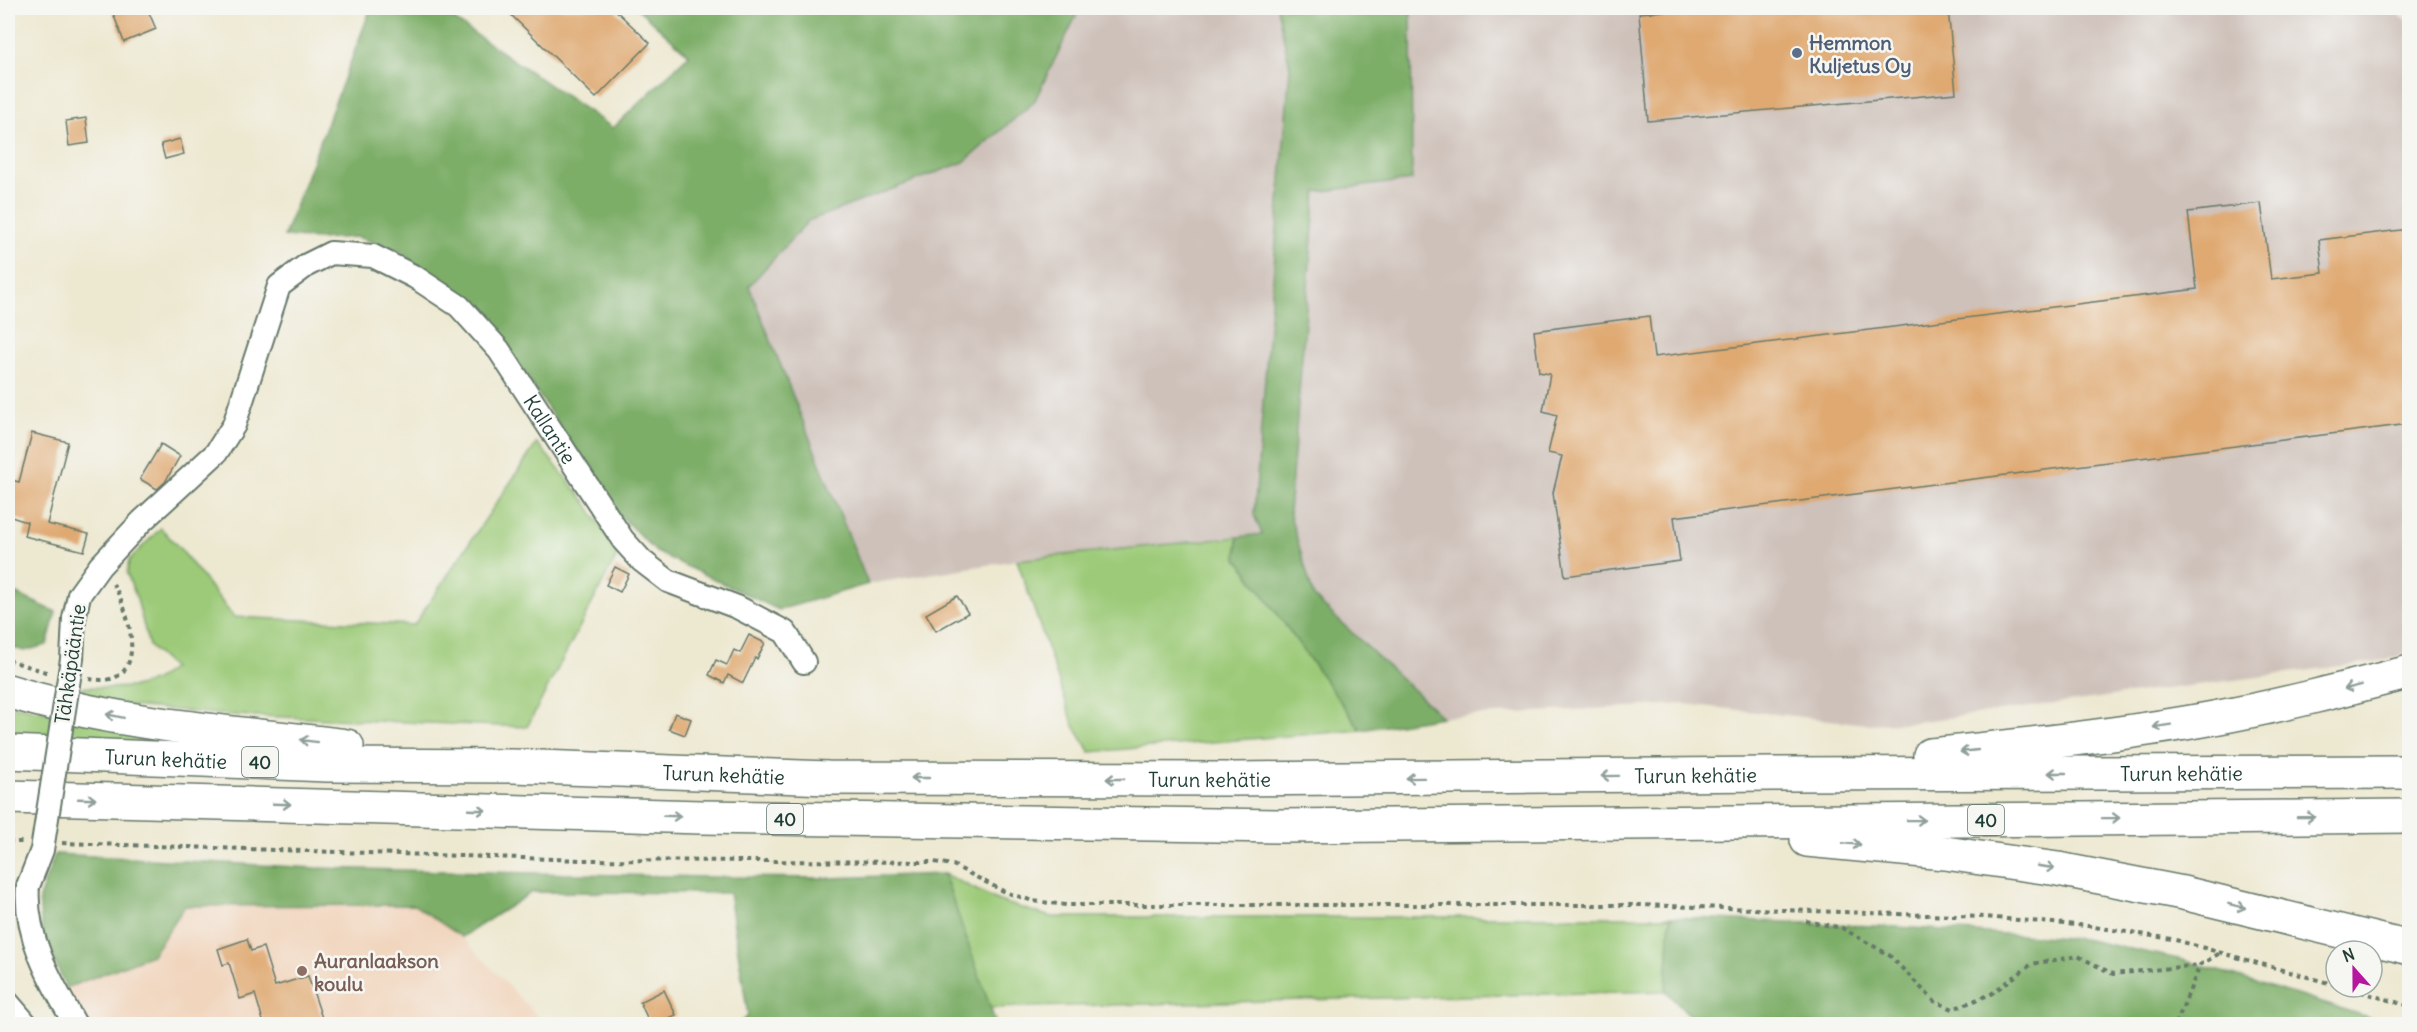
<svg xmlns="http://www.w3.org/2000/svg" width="2417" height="1032" font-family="Delius,sans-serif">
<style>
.built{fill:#f1d5bd}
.industrial{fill:#cec1ba}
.green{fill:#9cca78;stroke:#5e8456;stroke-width:1.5}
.forest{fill:#7dae68;stroke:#4e764e;stroke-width:1.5}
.building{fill:#dfa971}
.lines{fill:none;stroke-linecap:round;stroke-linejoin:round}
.minor-casing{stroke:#67796b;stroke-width:26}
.highway-casing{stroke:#67796b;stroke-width:36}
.path{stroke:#67796b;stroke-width:4;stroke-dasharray:4.5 4.5;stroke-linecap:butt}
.minor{stroke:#fff;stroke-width:22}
.highway{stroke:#fff;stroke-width:33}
.minor-bridge-casing{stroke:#67796b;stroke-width:26;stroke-linecap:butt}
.minor-bridge{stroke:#fff;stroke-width:22}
.oneway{stroke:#8f9e9a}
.service-dot{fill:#5c6f8a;stroke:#f6f6f2;stroke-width:2}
.education-dot{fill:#8d6e63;stroke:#f6f6f2;stroke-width:2}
.labels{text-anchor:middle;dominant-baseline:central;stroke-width:5;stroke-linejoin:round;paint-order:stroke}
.shield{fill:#f6f6f2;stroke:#60746d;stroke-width:1.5}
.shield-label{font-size:18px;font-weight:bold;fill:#1f3d34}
.service-label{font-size:20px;font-weight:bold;fill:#4e5e75;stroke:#f6f6f2;text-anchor:start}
.street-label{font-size:20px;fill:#1f3d34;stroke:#f6f6f2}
.education-label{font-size:20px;font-weight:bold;fill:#785e54;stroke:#f6f6f2;text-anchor:start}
</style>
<rect width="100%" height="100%" fill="#f6f6f2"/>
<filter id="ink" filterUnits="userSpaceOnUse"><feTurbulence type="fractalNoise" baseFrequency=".0167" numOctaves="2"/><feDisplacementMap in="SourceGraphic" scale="12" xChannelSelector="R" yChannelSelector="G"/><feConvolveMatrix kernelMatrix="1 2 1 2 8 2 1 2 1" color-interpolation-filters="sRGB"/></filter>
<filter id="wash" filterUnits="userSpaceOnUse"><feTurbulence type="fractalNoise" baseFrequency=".008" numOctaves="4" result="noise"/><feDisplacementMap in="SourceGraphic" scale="24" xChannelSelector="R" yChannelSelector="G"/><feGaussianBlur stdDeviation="1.35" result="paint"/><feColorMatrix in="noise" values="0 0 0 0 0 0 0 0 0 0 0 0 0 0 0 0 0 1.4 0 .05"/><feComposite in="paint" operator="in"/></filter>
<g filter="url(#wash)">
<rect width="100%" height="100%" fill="#ede8d0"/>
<polygon class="built" points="414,905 462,937 545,1024 85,1024 66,988 152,955 185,906"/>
<g class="industrial">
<polygon points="1080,8 1277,8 1290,67 1254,515 1262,534 1017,560 868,584 749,286 808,221 964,162 1034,102"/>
<polygon points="1411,8 2389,8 2409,23 2409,653 2387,660 1908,723 1866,724 1684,704 1442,717 1314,597 1289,512 1316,192 1412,179"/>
</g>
<g class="green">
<path d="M537 443 585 501 618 554 527 727 230 715 77 701 82 687C120 687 142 694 173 668L149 646 137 599 127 574 129 560 161 528 182 551 234 617 414 625Z"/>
<polygon points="1238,537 1237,558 1361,730 1090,752 1074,726 1017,560"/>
<polygon points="8,705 235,743 8,741"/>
<polygon points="944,874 999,901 1051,917 1670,917 1666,991 988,1008"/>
</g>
<g class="forest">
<polygon points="371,8 437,8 613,128 689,55 637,8 1080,8 1034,102 964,162 808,221 749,286 868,584 779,610 656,552 618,513 492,325 399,251 357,237 317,239 284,236"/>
<polygon points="1277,8 1411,8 1412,180 1316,192 1289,512 1314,597 1442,717 1361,730 1237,558 1238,537 1262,534 1254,515 1290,67"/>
<polygon points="8,590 56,612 47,645 24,651 8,646"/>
<polygon points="55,854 314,868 705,877 828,878 944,874 996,1024 738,1024 748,1016 729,893 532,892 462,937 414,905 185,906 152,955 66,988 42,931 39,898"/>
<polygon points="1670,917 1897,927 2083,939 2183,960 2374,1019 2409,1024 1698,1024 1666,991"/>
</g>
<g id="blocks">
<g class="building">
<polygon points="111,8 147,8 156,29 124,42"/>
<polygon points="504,8 613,8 650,43 596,98"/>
<polygon points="1704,8 1948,8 1956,93 1648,121 1639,13"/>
<polygon points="86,118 89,143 69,146 66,121"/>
<polygon points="180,139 184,154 165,159 161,144"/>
<polygon points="2261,203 2271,279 2323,273 2319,240 2409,229 2409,424 1674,517 1680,561 1565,576 1553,493 1562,456 1548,453 1557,415 1543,411 1550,374 1539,372 1534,331 1649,316 1654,357 2197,289 2188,212"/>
<polygon points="32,433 68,442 47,524 89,534 84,551 24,536 27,522 8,516 8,479 19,482"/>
<polygon points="161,444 180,456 165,482 157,489 140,479"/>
<polygon points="615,567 629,574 620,592 606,585"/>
<polygon points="957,596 968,613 936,631 926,614"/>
<polygon points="749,635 765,643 757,659 755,658 743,683 728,675 724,683 709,675 716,660 727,665 734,650 740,653"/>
<polygon points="675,713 691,719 685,735 669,729"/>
<polygon points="247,939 251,951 263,947 275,986 308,976 324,1024 264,1024 255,994 240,999 229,963 223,965 218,949"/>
<polygon points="664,990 676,1015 656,1024 650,1024 640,1002"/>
</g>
</g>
</g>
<g filter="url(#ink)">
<use href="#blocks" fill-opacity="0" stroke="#67796b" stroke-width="1.5"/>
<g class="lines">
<g class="minor-casing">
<g id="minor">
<path id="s1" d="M74 619 79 595 100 566 142 521 216 453 234 425 279 286 307 265 331 253 373 256 415 277 459 306 499 350 623 540 642 561 668 581 737 607 785 632 804 662"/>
<path d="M28 886C24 936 51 982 75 1024"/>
<polyline points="8,1003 26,1024"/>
</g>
</g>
<g class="highway-casing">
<g id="highway">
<path d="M8 691C117 725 234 732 347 746"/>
<path id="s2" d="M8 752 327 765 513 766 828 778 1234 779 1773 774 2410 772"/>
<path d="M1930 755C2025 745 2121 735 2214 718 2280 706 2345 689 2410 672"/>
<polyline points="8,797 701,817 1279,826 2410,816"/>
<polyline points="1807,840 1945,853 2058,869 2183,893 2410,948"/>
</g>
</g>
<g class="path">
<polyline points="8,660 49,673"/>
<path d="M89 679C97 680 109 681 116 677 145 663 126 604 113 584"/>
<polyline points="8,842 25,842"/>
<polyline points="62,843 583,860 934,862 953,865 1005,892 1033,901 1066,905 1640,905 1984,917 2088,926 2172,939 2336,985"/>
<polyline points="1806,921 1842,928 1889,955 1934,1001 1953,1009 1991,994 2032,964 2078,956 2113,974 2200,965"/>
<polyline points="2343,987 2410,1006"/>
<polyline points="2176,1024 2200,965 2220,953"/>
</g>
<use href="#minor" class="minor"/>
<use href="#highway" class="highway"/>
<g class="minor-bridge-casing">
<polyline id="minor-bridge" points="28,886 42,850 72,659 74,619"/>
</g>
<use href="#minor-bridge" class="minor-bridge"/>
</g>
<defs><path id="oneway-shaft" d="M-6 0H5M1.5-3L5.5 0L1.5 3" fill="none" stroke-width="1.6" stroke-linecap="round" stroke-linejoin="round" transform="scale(1.5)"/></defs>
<g class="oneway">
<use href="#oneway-shaft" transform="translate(2353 687) rotate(166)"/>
<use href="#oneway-shaft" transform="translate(115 716) rotate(-168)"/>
<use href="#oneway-shaft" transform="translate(2162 726) rotate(171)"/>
<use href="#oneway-shaft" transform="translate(309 741) rotate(-173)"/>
<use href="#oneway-shaft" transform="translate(1969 751) rotate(174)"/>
<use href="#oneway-shaft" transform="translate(2057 773) rotate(180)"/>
<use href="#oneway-shaft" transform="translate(1610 776) rotate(179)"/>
<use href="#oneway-shaft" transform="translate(920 778) rotate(-180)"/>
<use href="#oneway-shaft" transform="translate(1415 778) rotate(179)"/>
<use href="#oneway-shaft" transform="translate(1115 779) rotate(-180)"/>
<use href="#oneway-shaft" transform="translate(87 799) rotate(2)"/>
<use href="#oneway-shaft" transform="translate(282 804) rotate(2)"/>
<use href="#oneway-shaft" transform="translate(477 810) rotate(2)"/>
<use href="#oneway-shaft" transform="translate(672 816) rotate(2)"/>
<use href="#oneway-shaft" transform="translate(2306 817) rotate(-1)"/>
<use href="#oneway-shaft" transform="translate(2111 818) rotate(-1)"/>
<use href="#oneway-shaft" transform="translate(1916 820) rotate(-1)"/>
<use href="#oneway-shaft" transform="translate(1852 844) rotate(5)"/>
<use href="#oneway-shaft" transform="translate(2046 867) rotate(8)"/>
<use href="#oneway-shaft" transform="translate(2237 906) rotate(14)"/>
</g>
</g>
<circle class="service-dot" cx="1797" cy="53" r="6"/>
<circle class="education-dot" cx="302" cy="971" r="6"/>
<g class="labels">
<g class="shield">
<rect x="242" y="747" width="36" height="30" rx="4.5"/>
<rect x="767" y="804" width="36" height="30" rx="4.5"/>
<rect x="1968" y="805" width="36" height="30" rx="4.5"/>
</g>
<g class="shield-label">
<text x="260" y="762">40</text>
<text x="785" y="819">40</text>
<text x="1986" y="820">40</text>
</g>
<g class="service-label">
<text x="1809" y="42">Hemmon<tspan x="1809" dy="23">Kuljetus Oy</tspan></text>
</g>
<g class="street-label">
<text stroke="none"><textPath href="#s1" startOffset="759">Kallantie</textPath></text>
<text transform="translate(70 664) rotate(-82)">Tähkäpääntie</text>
<text stroke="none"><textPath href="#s2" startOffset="158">Turun kehätie</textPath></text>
<text stroke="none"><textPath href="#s2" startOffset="2174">Turun kehätie</textPath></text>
<text stroke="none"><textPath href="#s2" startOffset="716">Turun kehätie</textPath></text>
<text stroke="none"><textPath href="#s2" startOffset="1688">Turun kehätie</textPath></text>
<text stroke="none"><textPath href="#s2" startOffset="1202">Turun kehätie</textPath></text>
</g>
<g class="education-label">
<text x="314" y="960">Auranlaakson<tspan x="314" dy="23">koulu</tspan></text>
</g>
</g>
<rect width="2417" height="1032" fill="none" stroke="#f6f6f2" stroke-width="30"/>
<g transform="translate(2354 969) rotate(339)"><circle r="28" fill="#f6f6f2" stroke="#a0aca6" stroke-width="1.5"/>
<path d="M0-4.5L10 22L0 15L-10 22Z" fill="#b5179e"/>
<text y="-9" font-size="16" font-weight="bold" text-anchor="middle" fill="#1f3d34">N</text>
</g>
</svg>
